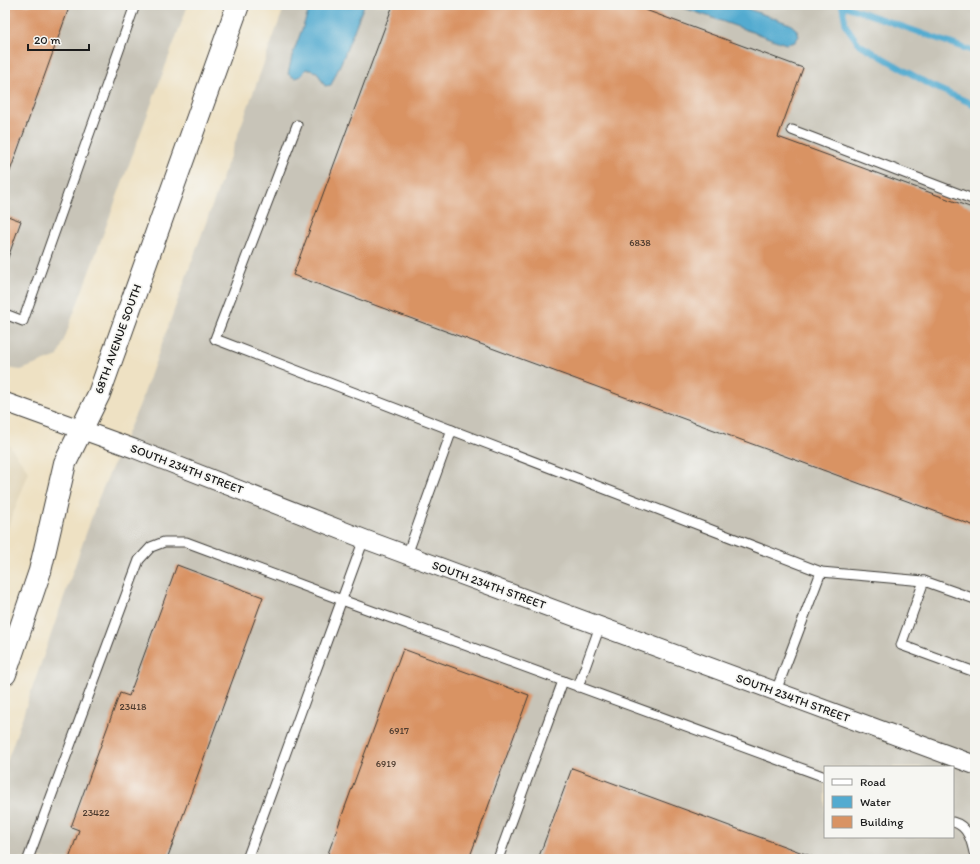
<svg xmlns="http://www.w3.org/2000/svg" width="980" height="864" font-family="Itim,sans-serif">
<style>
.built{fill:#dfd2b4}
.industrial{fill:#c8c4b8;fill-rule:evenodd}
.water{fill:#53abd0;stroke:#386476}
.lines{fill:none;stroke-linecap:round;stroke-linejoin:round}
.stream{stroke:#53abd0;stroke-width:6}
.building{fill:#d99363}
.service-casing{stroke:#3c3a35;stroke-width:11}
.minor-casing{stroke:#3c3a35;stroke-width:20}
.primary-casing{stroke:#3c3a35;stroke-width:24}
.service{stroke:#fff;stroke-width:9}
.minor{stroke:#fff;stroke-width:18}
.primary{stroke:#fff;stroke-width:22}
.labels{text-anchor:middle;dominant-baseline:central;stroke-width:3.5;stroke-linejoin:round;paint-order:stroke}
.number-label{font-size:10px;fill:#4b3a2e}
.street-label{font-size:12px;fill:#1c1c1c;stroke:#f6f6f2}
</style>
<rect width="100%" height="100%" fill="#f6f6f2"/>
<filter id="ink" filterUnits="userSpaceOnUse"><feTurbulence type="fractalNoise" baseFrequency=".025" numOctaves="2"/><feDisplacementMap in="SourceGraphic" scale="8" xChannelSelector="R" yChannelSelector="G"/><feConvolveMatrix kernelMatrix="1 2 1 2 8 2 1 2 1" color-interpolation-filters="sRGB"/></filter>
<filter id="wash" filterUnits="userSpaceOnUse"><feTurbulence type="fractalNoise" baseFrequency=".012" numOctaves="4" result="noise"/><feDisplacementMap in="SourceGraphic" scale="16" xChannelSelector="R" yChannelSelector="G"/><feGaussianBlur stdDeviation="0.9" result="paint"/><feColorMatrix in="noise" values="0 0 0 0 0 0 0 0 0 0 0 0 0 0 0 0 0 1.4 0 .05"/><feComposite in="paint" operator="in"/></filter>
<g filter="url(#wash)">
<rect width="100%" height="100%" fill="#eee1c3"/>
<polygon class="built" points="5,444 9,445 29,472 5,535"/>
<g class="industrial">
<polygon points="5,5 188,5 58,356 21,370 5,368"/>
<path d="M285 5H975V859H5V767L98 499 140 404ZM825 767H953V837H825Z"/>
</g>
<g class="water">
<polygon points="311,5 364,5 344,56 331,85 325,86 317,72 306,69 301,76 295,78 288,74 292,56"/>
<polygon points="676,5 737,5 790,24 796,29 799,36 795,42 786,44"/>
</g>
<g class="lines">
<g class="stream">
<polyline points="842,5 846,26 859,44 932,86 975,105"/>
<polyline points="842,5 975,52"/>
</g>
</g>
<g id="blocks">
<g class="building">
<polygon points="5,5 70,5 5,185"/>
<polygon points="393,5 632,5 803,68 778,137 975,209 975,526 293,275"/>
<polygon points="5,215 21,221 5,266"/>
<polygon points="177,565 263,597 167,859 69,859 79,830 71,827 120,693 129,696"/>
<polygon points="403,649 529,695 469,859 326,859"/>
<polygon points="572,768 819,859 538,859"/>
</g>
</g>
</g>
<g filter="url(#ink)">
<use href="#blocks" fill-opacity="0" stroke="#3c3a35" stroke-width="1"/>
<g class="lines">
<g class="service-casing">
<g id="service">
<polyline points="297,125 215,339 821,572 776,691"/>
<polyline points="792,130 975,200"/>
<polyline points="5,314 23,321 135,5"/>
<polyline points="407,555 452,430"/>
<polyline points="821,572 924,581 975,599"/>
<polyline points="924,581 901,645 975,672"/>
<polyline points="578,687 600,626"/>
<path d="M953 822C969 826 972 843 975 857"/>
<polyline points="28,859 139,560 151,547 164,542 186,542 342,600 825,777"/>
<polyline points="247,859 364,539"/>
<polyline points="498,859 563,681"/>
</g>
</g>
<g class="minor-casing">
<polyline id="minor" points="5,402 135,449 364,539 975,765"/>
</g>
<g class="primary-casing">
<polyline id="primary" points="5,674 40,571 65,463 99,394 238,5"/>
</g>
<use href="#service" class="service"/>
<use href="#minor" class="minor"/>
<use href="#primary" class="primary"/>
</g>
</g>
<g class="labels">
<g class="number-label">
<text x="640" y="242">6838</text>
<text x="133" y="706">23418</text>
<text x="399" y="730">6917</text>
<text x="386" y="763">6919</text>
<text x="96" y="812">23422</text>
</g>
<g class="street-label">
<text transform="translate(118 339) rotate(-70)">68TH AVENUE SOUTH</text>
<text transform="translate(187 469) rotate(21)">SOUTH 234TH STREET</text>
<text transform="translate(489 585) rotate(20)">SOUTH 234TH STREET</text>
<text transform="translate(793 698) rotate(20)">SOUTH 234TH STREET</text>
</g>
</g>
<rect width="980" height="864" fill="none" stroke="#f6f6f2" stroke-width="20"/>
<rect x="824" y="766" width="130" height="72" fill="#f6f6f2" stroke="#9f9f9c"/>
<rect x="832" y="779" width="20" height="6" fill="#ffffff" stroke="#9f9f9c"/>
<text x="860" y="786" font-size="12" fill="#1c1c1c">Road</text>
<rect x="832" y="796" width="20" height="12" fill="#53abd0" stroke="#9f9f9c"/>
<text x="860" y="806" font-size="12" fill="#1c1c1c">Water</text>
<rect x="832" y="816" width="20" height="12" fill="#d99363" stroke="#9f9f9c"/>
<text x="860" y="826" font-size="12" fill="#1c1c1c">Building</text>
<path d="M28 44v6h61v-6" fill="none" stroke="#1c1c1c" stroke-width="2"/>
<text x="34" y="44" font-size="12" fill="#1c1c1c" stroke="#f6f6f2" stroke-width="3" paint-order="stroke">20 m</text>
</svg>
